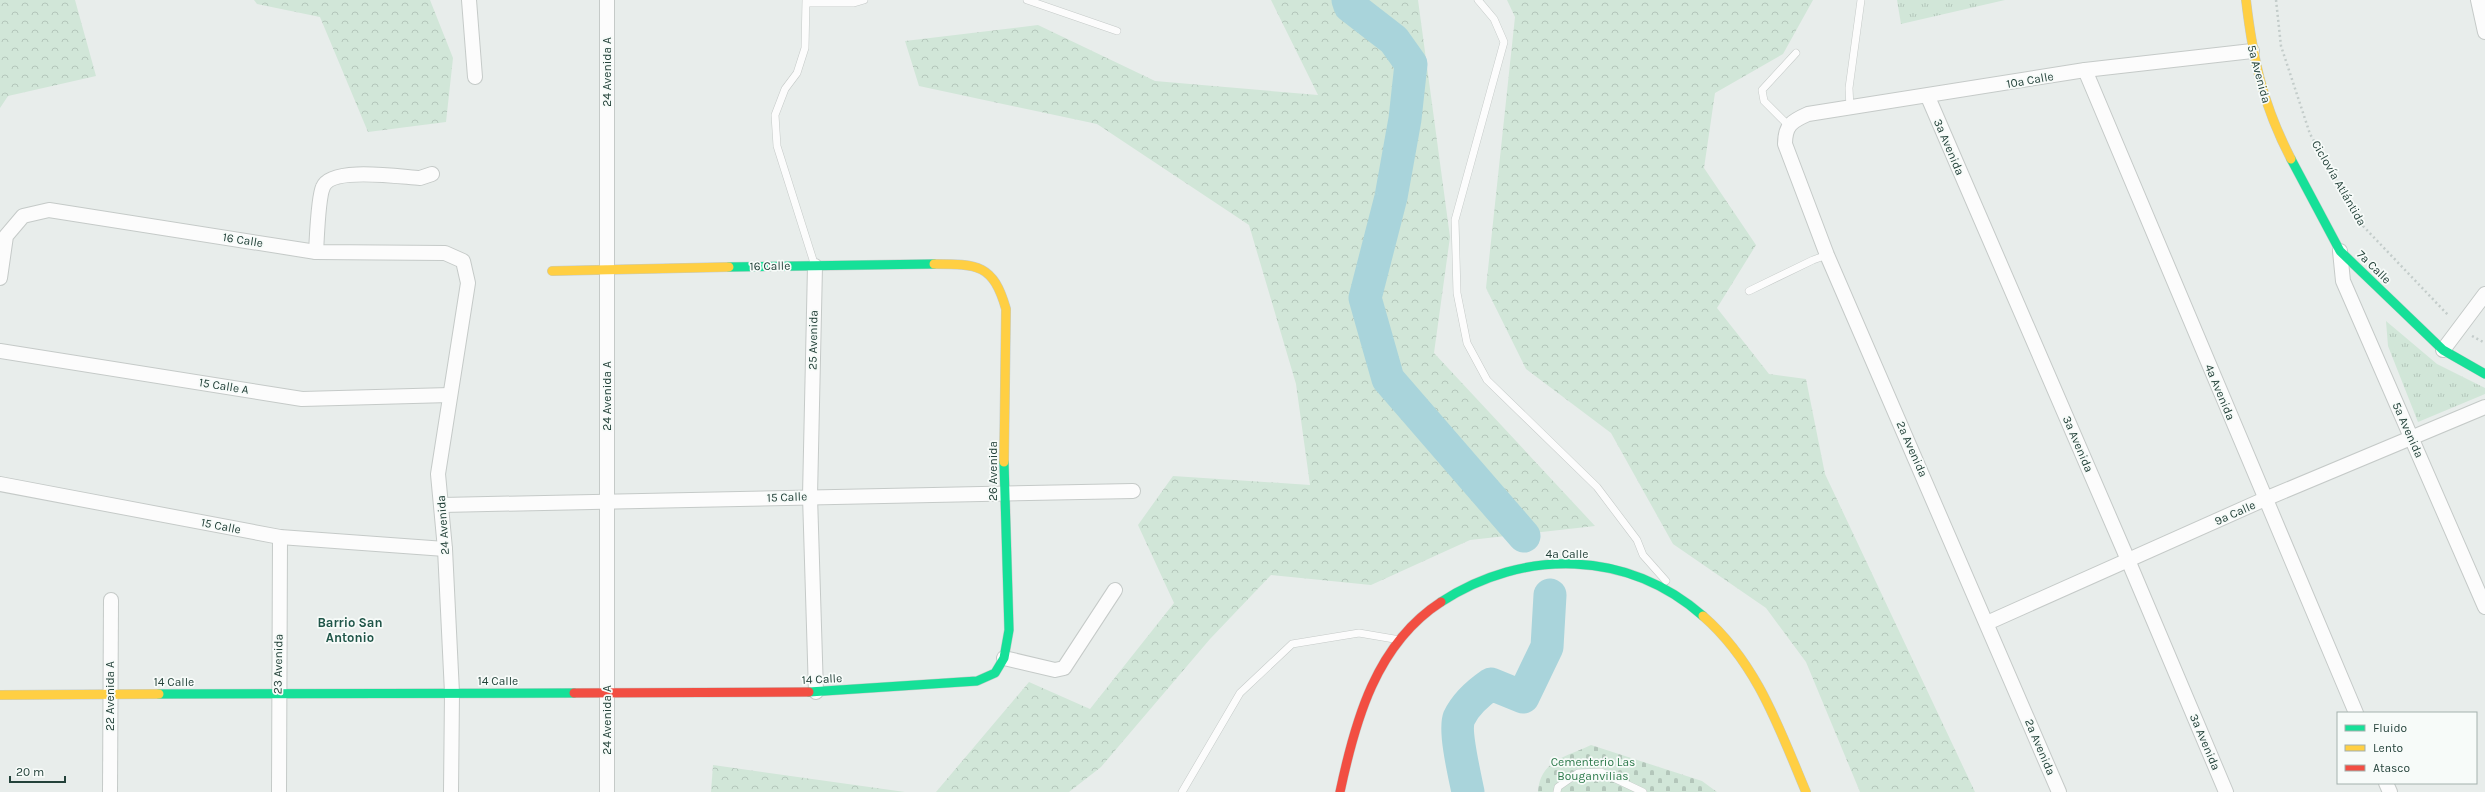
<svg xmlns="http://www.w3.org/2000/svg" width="2485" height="792" font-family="Karla,sans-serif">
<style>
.grass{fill:url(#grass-tufts)}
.forest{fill:url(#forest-crowns)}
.cemetery{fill:url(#cemetery-stones)}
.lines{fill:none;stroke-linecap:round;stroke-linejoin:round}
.river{stroke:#a9d4db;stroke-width:33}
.lane-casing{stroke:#c5cac8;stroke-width:8}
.street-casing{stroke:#c5cac8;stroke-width:16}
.fast-casing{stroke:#c3cbc8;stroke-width:10}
.slow-casing{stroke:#c3cbc8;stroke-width:10}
.jam-casing{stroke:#c3cbc8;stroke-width:10}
.path{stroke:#c3ccca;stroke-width:2.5;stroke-dasharray:2 3;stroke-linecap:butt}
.lane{stroke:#fcfcfc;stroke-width:7}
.street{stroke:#fcfcfc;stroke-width:14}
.fast{stroke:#16e098;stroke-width:9}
.slow{stroke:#ffcf43;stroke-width:9}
.jam{stroke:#f24e42;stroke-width:9}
.labels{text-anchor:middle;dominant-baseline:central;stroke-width:3.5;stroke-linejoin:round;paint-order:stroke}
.street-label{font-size:12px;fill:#24423a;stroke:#f7fbf9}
.park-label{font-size:12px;fill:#2d7a4b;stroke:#f7fbf9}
.neighbourhood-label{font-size:13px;font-weight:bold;fill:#1f5548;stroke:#f7fbf9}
</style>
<defs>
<pattern id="grass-tufts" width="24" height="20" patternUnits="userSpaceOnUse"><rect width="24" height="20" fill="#d1e6d8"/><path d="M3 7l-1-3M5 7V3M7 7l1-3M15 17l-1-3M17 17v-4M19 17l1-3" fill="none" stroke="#b3c6ba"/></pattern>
<pattern id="forest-crowns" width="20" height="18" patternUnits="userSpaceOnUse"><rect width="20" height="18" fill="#d1e6d8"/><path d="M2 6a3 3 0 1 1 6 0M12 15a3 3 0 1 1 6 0" fill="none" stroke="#b3c6ba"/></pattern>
<pattern id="cemetery-stones" width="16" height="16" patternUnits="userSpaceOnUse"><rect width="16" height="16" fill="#d1e6d8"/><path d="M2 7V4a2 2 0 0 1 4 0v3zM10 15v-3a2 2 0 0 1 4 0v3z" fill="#b3c6ba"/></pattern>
</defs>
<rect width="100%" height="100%" fill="#e8edeb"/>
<g class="grass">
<polygon points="1897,0 2005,0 1901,24"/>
<polygon points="2386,321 2437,364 2485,388 2485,394 2418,422 2388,346"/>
</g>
<g class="forest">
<polygon points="0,0 75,0 96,76 8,96 0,108"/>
<polygon points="254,0 430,0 453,58 446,122 368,132 320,17 257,4"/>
<polygon points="1271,0 1418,0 1450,237 1434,353 1595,526 1470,540 1371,585 1271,575 1210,639 1101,767 1069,792 936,792 1029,682 1090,709 1174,603 1138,525 1173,476 1310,485 1296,384 1249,225 1097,124 919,86 905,41 1038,25 1155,81 1318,95"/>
<polygon points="1507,0 1813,0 1783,54 1715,93 1704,168 1756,245 1717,308 1769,374 1806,379 1825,474 1975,792 1860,792 1806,662 1766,608 1673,544 1611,433 1526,369 1486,288 1515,17"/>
<polygon points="713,765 905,792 711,792"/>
</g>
<path class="cemetery" d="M1591 745 1702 781 1717 792H1538C1540 760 1566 757 1591 745Z"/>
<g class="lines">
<g class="river">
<polyline points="1348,0 1350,6 1394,40 1411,64 1405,119 1391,197 1365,298 1388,379 1524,536"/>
<path d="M1468 792C1465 777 1454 731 1459 718 1466 703 1478 693 1491 684L1523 697 1547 647 1550 595"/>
</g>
<g class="lane-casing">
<g id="lane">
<polyline points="806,0 805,48 797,73 785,89 775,115 777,146 814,263"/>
<polyline points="1027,0 1117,31"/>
<polyline points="1478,0 1494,19 1504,42 1455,220 1457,293 1467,343 1487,380 1597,487 1637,540 1643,555 1666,581"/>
<polyline points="807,3 854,3 864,0"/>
<polyline points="1850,108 1849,88 1861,0"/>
<polyline points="1788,125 1764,101 1762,90 1796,53"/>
<polyline points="1749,291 1813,260 1827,255"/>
<polyline points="1182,792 1240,693 1292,644 1359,633 1400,640"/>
<polyline points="1557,792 1558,787 1578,773 1601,772 1643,792"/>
</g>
</g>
<g class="street-casing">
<g id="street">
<polyline points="469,0 475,77"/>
<polyline points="2478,0 2485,32"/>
<polyline points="2085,70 2356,713"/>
<polyline points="1928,97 2128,560 2226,792"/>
<polyline points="2340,251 2343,281 2485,607"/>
<path d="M316 252C317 237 318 198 323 187 331 166 401 177 420 178L432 174"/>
<polyline points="815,266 810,496 816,692"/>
<polyline points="0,278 6,236 23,216 49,210 316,252 445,253 463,261 468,283 438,474 445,549 452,693 451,792"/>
<polyline points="2443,350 2485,294"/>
<polyline points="0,351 302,399 450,395"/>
<polyline points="0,484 280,537 445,549"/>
<polyline points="442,505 1133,491"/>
<polyline points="1987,623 2265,499 2485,407"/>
<polyline points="1004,658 1055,670 1064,668 1115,590"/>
<polyline points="2386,783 2390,792"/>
<polyline points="110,792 111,600"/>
<polyline points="279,792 280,537"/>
<polyline points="607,792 607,0"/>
<path d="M2059 792 1827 255 1785 144C1785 125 1792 121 1808 114L2085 70 2252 51"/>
</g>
</g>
<g class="fast-casing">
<g id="fast">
<polyline points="2291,159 2340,251 2443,350 2485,374"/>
<polyline points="729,267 934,264"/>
<path d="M1441 602C1524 548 1628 550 1703 616"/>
<polyline points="809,692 977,681 995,673 1004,658 1009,630 1004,462"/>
<polyline points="159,694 574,693"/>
</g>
</g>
<g class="slow-casing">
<g id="slow">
<path d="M2246 0C2253 60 2263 105 2291 159"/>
<path d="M934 264C978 264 993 264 1006 309L1004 462"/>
<polyline points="552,271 729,267"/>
<path d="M1703 616C1757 663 1779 728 1806 792"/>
<polyline points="0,695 159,694"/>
</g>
</g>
<g class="jam-casing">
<g id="jam">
<polyline points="574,693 809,692"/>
<path d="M1340 792C1355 721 1376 644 1441 602"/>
</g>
</g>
<g class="path">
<polyline points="2276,0 2281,46 2310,134 2363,226 2449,316"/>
<polyline points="2472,336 2485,343"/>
</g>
<use href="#lane" class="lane"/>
<use href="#street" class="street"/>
<use href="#fast" class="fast"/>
<use href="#slow" class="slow"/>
<use href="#jam" class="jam"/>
</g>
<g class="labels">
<g class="street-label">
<text transform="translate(607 72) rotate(-90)">24 Avenida A</text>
<text transform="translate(2259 74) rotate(75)">5a Avenida</text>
<text transform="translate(2030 80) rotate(-10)">10a Calle</text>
<text transform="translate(1949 147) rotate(67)">3a Avenida</text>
<text transform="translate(2339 183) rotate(60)">Ciclovía Atlántida</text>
<text transform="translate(243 240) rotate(9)">16 Calle</text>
<text transform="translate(770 266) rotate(-1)">16 Calle</text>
<text transform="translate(2374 267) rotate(44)">7a Calle</text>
<text transform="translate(813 340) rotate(-89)">25 Avenida</text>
<text transform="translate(224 386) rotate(9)">15 Calle A</text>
<text transform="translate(2220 392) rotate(67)">4a Avenida</text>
<text transform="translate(607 396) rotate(-90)">24 Avenida A</text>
<text transform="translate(2408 430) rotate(66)">5a Avenida</text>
<text transform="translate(2078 444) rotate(67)">3a Avenida</text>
<text transform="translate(1912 449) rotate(66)">2a Avenida</text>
<text transform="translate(993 471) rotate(-90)">26 Avenida</text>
<text transform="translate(787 497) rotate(-2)">15 Calle</text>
<text transform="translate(2235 513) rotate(-24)">9a Calle</text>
<text transform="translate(443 525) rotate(-94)">24 Avenida</text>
<text transform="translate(221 526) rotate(11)">15 Calle</text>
<text x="1567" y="554">4a Calle</text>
<text transform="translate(278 664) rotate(-89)">23 Avenida</text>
<text transform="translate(822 679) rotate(-3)">14 Calle</text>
<text x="498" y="681">14 Calle</text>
<text x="174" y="682">14 Calle</text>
<text transform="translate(110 696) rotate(-90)">22 Avenida A</text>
<text transform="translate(607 720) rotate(-90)">24 Avenida A</text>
<text transform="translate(2205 742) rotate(67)">3a Avenida</text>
<text transform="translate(2040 747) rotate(67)">2a Avenida</text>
</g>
<g class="park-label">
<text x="1593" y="762">Cementerio Las<tspan x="1593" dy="14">Bouganvilias</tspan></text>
</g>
<g class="neighbourhood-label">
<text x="350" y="622">Barrio San<tspan x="350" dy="15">Antonio</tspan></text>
</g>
</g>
<rect x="2337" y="712" width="140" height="72" fill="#f7fbf9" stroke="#a3b1ad"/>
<rect x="2345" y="725" width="20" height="6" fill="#16e098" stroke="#a3b1ad"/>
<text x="2373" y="732" font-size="12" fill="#24423a">Fluido</text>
<rect x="2345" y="745" width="20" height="6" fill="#ffcf43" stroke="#a3b1ad"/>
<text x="2373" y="752" font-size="12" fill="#24423a">Lento</text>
<rect x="2345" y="765" width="20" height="6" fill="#f24e42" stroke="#a3b1ad"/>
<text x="2373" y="772" font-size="12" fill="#24423a">Atasco</text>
<path d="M10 776v6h55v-6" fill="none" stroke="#24423a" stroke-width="2"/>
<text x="16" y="776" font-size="12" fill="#24423a" stroke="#f7fbf9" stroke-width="3" paint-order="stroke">20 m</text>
</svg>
